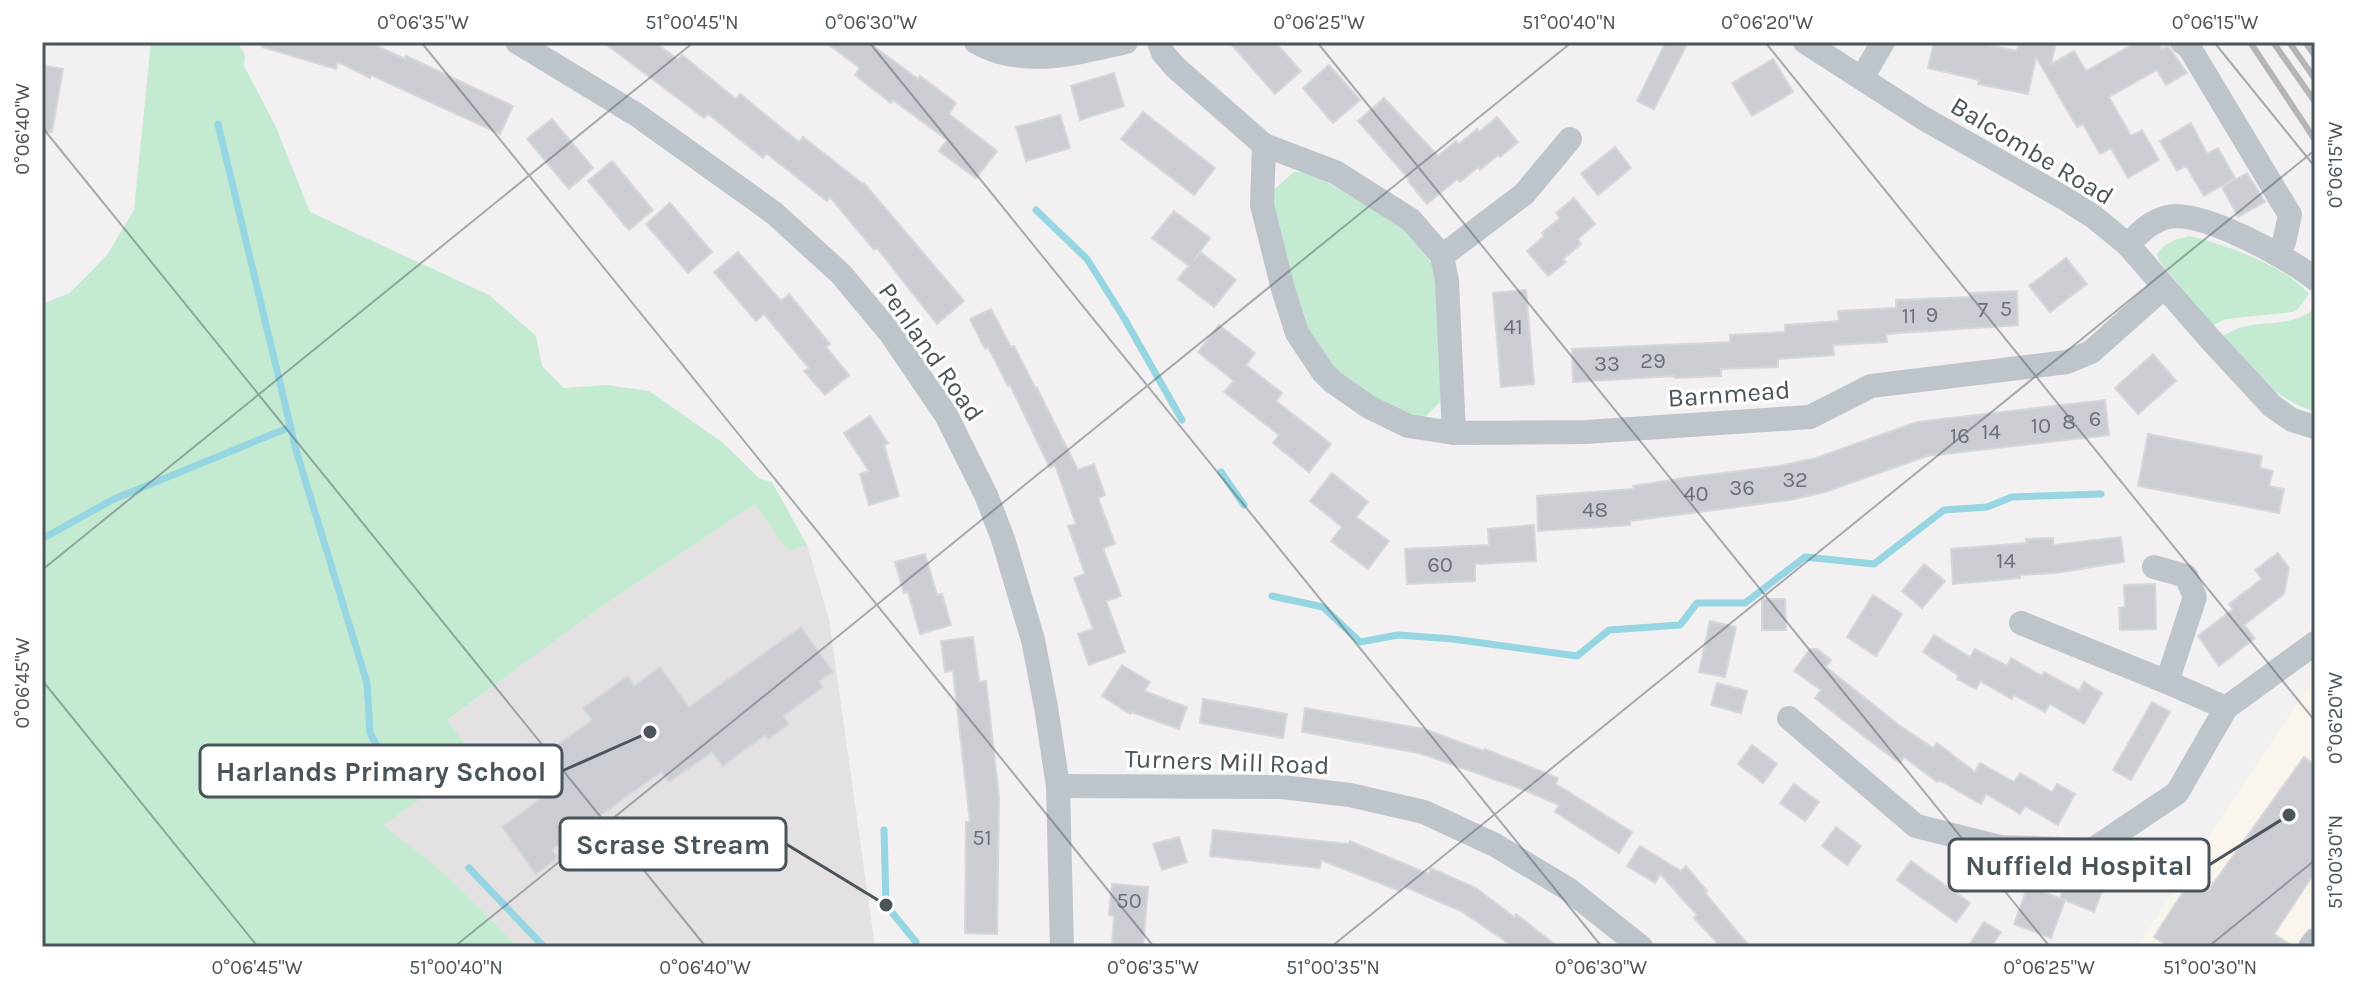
<svg xmlns="http://www.w3.org/2000/svg" width="2357" height="989" font-family="Karla,sans-serif">
<style>
.commercial{fill:#faf5ec}
.education{fill:#e3e1e1}
.green{fill:#c4ead1}
.lines{fill:none;stroke-linecap:round;stroke-linejoin:round}
.stream{stroke:#96d5e2;stroke-width:7}
.building{fill:#cbcdd2;stroke:#d5d7da;stroke-width:2}
.minor{stroke:#bdc5cb;stroke-width:24}
.rail{stroke:#b3b6b9;stroke-width:6}
.ticks{fill:none;stroke:#4a545b;stroke-width:2;stroke-opacity:0.45}
.labels{text-anchor:middle;dominant-baseline:central;stroke-width:6;stroke-linejoin:round;paint-order:stroke}
.number-label{font-size:22px;fill:#6a7279}
.street-label{font-size:26px;fill:#4a545b;stroke:#fff}
.leader{fill:none;stroke:#4a545b;stroke-width:3}
.callout-dot{fill:#4a545b;stroke:#fff;stroke-width:3}
.callout{fill:#fff;stroke:#4a545b;stroke-width:3}
.callout-label{font-size:28px;text-anchor:middle;font-weight:bold;fill:#4a545b}
.neatline{fill:none;stroke:#4a545b;stroke-width:3}
.ticks-label{font-size:20px;text-anchor:middle;fill:#4a545b}
</style>
<rect width="100%" height="100%" fill="#f2f0f0"/>
<polygon class="commercial" points="2315,683 2315,947 2137,947 2307,689"/>
<polygon class="education" points="755,504 788,551 807,545 829,619 875,947 518,947 443,872 382,825 476,762 446,721 598,609"/>
<g class="green">
<polygon points="151,42 237,42 245,54 244,66 275,125 310,212 489,295 536,336 542,366 564,388 607,385 649,391 722,442 760,479 772,482 807,545 788,551 755,504 598,609 447,720 476,761 383,825 443,872 518,947 42,947 42,304 70,293 107,255 134,210"/>
<polygon points="1294,172 1312,173 1404,229 1432,264 1437,284 1444,398 1425,417 1409,419 1336,374 1306,327 1270,211 1272,191"/>
<path d="M2189 236C2225 244 2285 266 2309 294L2298 309 2292 312 2226 319 2213 325 2160 262 2157 255C2163 242 2176 240 2189 236Z"/>
<path d="M2315 308V412C2270 396 2254 371 2222 337 2252 314 2286 333 2315 308Z"/>
</g>
<g class="lines">
<g class="stream">
<polyline points="218,124 296,450 367,683 370,733 404,794"/>
<polyline points="1036,210 1087,259 1124,318 1182,420"/>
<polyline points="1221,472 1244,505"/>
<polyline points="42,539 114,499 290,427"/>
<polyline points="1272,596 1323,607 1360,642 1398,635 1453,639 1577,656 1609,630 1680,625 1697,603 1745,603 1805,557 1874,564 1944,510 1987,507 2012,497 2101,494"/>
<polyline points="884,830 886,905 916,942 916,947"/>
<polyline points="469,868 544,947"/>
</g>
</g>
<g class="building">
<polygon points="262,42 369,42 405,59 406,56 513,106 500,134 371,75 370,78 338,62 336,69 262,47"/>
<polygon points="603,42 655,42 678,60 682,55 736,99 740,94 799,142 803,137 863,184 864,183 964,301 937,324 877,248 874,250 830,197 827,201 766,153 763,158 708,114 704,118"/>
<polygon points="825,42 868,42 918,79 920,76 956,103 949,114 997,151 976,178 939,151 947,140 893,100 891,103 855,75 860,68"/>
<polygon points="1229,42 1275,42 1301,71 1275,94"/>
<polygon points="1666,42 1688,42 1654,109 1637,101"/>
<polygon points="1934,42 1974,42 2017,51 2019,42 2056,42 2051,64 2074,51 2086,71 2137,42 2158,42 2162,49 2168,46 2187,73 2166,85 2157,70 2109,97 2131,136 2142,130 2159,160 2128,178 2111,148 2100,154 2083,124 2077,127 2036,57 2028,94 1978,84 1979,80 1928,68"/>
<polygon points="1773,59 1793,92 1752,116 1732,83"/>
<polygon points="42,65 63,69 52,132 42,132"/>
<polygon points="1329,65 1360,100 1333,123 1303,88"/>
<polygon points="1114,73 1124,106 1080,120 1071,86"/>
<polygon points="1384,98 1438,156 1456,141 1459,144 1477,129 1479,132 1497,117 1518,142 1500,157 1498,155 1480,170 1478,167 1460,182 1457,179 1427,204 1408,181 1409,179 1358,121"/>
<polygon points="1143,112 1215,168 1194,195 1121,139"/>
<polygon points="1060,115 1070,148 1026,161 1016,127"/>
<polygon points="552,119 593,168 569,189 527,139"/>
<polygon points="2191,123 2207,154 2218,148 2235,178 2204,196 2186,166 2177,171 2160,141"/>
<polygon points="1615,147 1631,168 1598,195 1581,174"/>
<polygon points="612,161 653,210 629,230 588,181"/>
<polygon points="2247,173 2265,202 2238,217 2222,187"/>
<polygon points="1574,198 1595,224 1578,239 1581,244 1563,259 1566,262 1548,276 1527,251 1544,236 1542,233 1560,218 1556,213"/>
<polygon points="670,203 712,252 688,273 646,224"/>
<polygon points="1174,211 1210,238 1194,260 1200,252 1236,280 1214,307 1178,279 1189,266 1152,238"/>
<polygon points="738,252 781,301 789,294 830,344 826,347 849,375 825,395 804,371 809,368 764,314 756,321 714,272"/>
<polygon points="2066,258 2087,284 2050,312 2029,286"/>
<polygon points="1526,290 1534,384 1501,387 1493,293"/>
<polygon points="2017,291 2018,325 1886,334 1887,342 1833,345 1834,355 1778,359 1778,367 1721,369 1721,376 1675,378 1674,376 1573,382 1572,349 1730,342 1730,335 1785,332 1785,325 1839,321 1838,311 1896,308 1896,300 1971,297 1971,293"/>
<polygon points="991,309 1011,347 1014,346 1036,389 1037,388 1078,470 1094,464 1105,495 1098,498 1115,544 1103,548 1121,596 1106,601 1125,652 1089,665 1078,634 1093,629 1074,578 1085,574 1068,526 1076,524 1055,465 1050,468 1010,385 1008,386 988,347 985,349 970,319"/>
<polygon points="1219,325 1255,353 1246,365 1282,393 1276,401 1331,444 1309,472 1273,443 1279,435 1224,392 1234,381 1198,352"/>
<polygon points="2153,354 2176,381 2138,414 2115,388"/>
<polygon points="2105,400 2109,435 1927,456 1825,492 1790,500 1630,521 1630,525 1538,531 1537,496 1634,489 1633,486 1683,478 1779,466 1816,458 1917,422"/>
<polygon points="870,416 888,443 884,445 899,496 869,505 860,474 869,471 844,433"/>
<polygon points="2148,434 2262,456 2260,468 2273,471 2269,486 2284,489 2279,513 2138,486"/>
<polygon points="1332,473 1368,502 1356,517 1389,541 1368,569 1331,541 1342,527 1310,501"/>
<polygon points="1534,525 1536,561 1475,564 1475,581 1407,584 1405,549 1489,545 1488,529"/>
<polygon points="2121,537 2124,562 2055,573 2020,575 2020,578 1953,584 1951,549 2027,543 2026,539 2053,538 2053,545"/>
<polygon points="2278,553 2289,568 2284,594 2244,625 2255,638 2219,666 2198,636 2233,609 2229,604 2262,579 2255,570"/>
<polygon points="925,554 937,595 942,594 951,625 920,634 908,592 904,593 895,562"/>
<polygon points="1924,564 1945,581 1922,608 1902,591"/>
<polygon points="2155,584 2156,629 2120,630 2119,608 2125,607 2124,585"/>
<polygon points="1873,595 1902,614 1876,656 1847,637"/>
<polygon points="1762,599 1785,599 1786,630 1762,630"/>
<polygon points="1710,621 1736,627 1725,677 1699,672"/>
<polygon points="801,627 833,672 819,681 823,687 783,716 789,724 768,739 765,735 723,766 712,752 669,782 661,772 552,850 558,858 536,874 502,827 539,800 519,772 592,720 583,708 628,676 634,686 660,667 689,707"/>
<polygon points="1934,635 1970,657 1975,649 2007,666 2011,658 2042,676 2044,672 2079,691 2084,682 2102,693 2084,724 2050,704 2045,712 2014,695 2012,699 1980,681 1976,689 1957,679 1959,676 1923,652"/>
<polygon points="973,637 979,682 986,681 999,797 997,934 965,933 966,822 970,822 953,671 945,672 941,641"/>
<polygon points="1810,649 1817,649 1831,660 1826,667 1899,725 1933,748 1937,743 1975,772 1980,763 2014,782 2020,773 2052,792 2057,784 2075,794 2058,825 2025,806 2020,814 1986,794 1981,804 1939,780 1937,782 1904,757 1900,763 1866,738 1815,698 1821,690 1794,671"/>
<polygon points="1122,665 1150,682 1144,691 1187,707 1179,729 1131,712 1130,714 1102,696"/>
<polygon points="1717,683 1747,691 1741,713 1711,705"/>
<polygon points="1203,699 1287,714 1283,738 1200,723"/>
<polygon points="2152,702 2170,712 2131,780 2113,770"/>
<polygon points="1305,708 1424,729 1484,751 1485,749 1558,778 1556,784 1632,832 1619,853 1555,812 1559,805 1519,788 1419,753 1302,732"/>
<polygon points="1752,745 1777,764 1763,783 1738,764"/>
<polygon points="2304,757 2315,765 2315,872 2274,934 2294,947 2169,947 2154,937 2191,880 2208,891"/>
<polygon points="1794,784 1819,802 1805,821 1780,803"/>
<polygon points="1836,827 1861,846 1847,865 1822,846"/>
<polygon points="1213,830 1349,844 1350,841 1429,874 1431,868 1476,888 1514,917 1516,914 1558,947 1514,947 1461,911 1403,886 1400,891 1321,860 1320,868 1210,856"/>
<polygon points="1179,837 1187,862 1162,870 1153,844"/>
<polygon points="1640,846 1681,871 1686,866 1707,891 1705,893 1750,947 1721,947 1694,918 1697,915 1660,874 1655,883 1627,866"/>
<polygon points="1911,861 1970,903 1956,922 1897,880"/>
<polygon points="2070,873 2104,886 2094,912 2065,900 2051,938 2014,924 2028,886 2064,900 2060,898"/>
<polygon points="1112,884 1148,887 1143,947 1112,947 1114,916 1109,915"/>
<polygon points="1984,922 2001,932 1991,947 1968,947"/>
</g>
<g class="lines">
<g class="minor">
<polyline points="517,42 637,115 774,213 841,274 891,334 946,415 986,495 1003,539 1033,640 1046,707 1058,786 1062,947"/>
<path d="M976 42C1023 69 1077 53 1126 42"/>
<polyline points="1159,42 1163,53 1175,67 1264,145 1262,205 1283,289 1297,333 1323,372 1333,382 1369,407 1408,426 1454,433 1586,432 1810,417 1871,386 2067,362 2091,352 2164,287"/>
<polyline points="1805,42 1923,118 2064,198 2094,217 2128,245 2210,339 2272,406 2292,420 2315,427"/>
<polyline points="2182,42 2189,47 2290,215 2284,242 2276,252"/>
<polyline points="1862,78 1883,42"/>
<polyline points="1264,145 1335,172 1411,220 1442,256 1447,281 1454,433"/>
<path d="M2128 245C2140 232 2151 221 2168 217 2203 210 2287 257 2315 279"/>
<polyline points="1442,256 1524,194 1570,139"/>
<polyline points="2154,567 2186,576 2195,597 2167,682"/>
<polyline points="2021,623 2167,682 2226,708"/>
<polyline points="1789,718 1916,826 2000,847 2092,850 2177,793 2226,708 2315,643"/>
<polyline points="1058,786 1282,787 1350,795 1424,812 1495,845 1568,889 1641,947"/>
<polyline points="2310,947 2315,940"/>
</g>
<g class="rail">
<polyline points="2250,42 2315,140"/>
<polyline points="2273,42 2315,102"/>
<polyline points="2289,42 2315,79"/>
<polyline points="2305,42 2315,56"/>
</g>
</g>
<path class="ticks" d="M421 42 1154 947M869 42 1602 947M1317 42 2050 947M1765 42 2315 721M2214 42 2315 167M42 127 706 947M42 570 694 42M42 680 258 947M454 947 1572 42M1331 947 2315 150M2208 947 2315 860"/>
<g class="labels">
<g class="number-label">
<text x="2006" y="309">5</text>
<text x="1983" y="310">7</text>
<text x="1932" y="315">9</text>
<text x="1909" y="316">11</text>
<text x="1513" y="327">41</text>
<text x="1653" y="361">29</text>
<text x="1607" y="364">33</text>
<text x="2095" y="419">6</text>
<text x="2069" y="422">8</text>
<text x="2041" y="426">10</text>
<text x="1991" y="432">14</text>
<text x="1960" y="436">16</text>
<text x="1795" y="480">32</text>
<text x="1742" y="488">36</text>
<text x="1696" y="494">40</text>
<text x="1595" y="510">48</text>
<text x="2006" y="561">14</text>
<text x="1440" y="565">60</text>
<text x="982" y="838">51</text>
<text x="1129" y="901">50</text>
</g>
<g class="street-label">
<text transform="translate(2032 151) rotate(31)">Balcombe Road</text>
<text transform="translate(931 352) rotate(55)">Penland Road</text>
<text transform="translate(1729 394) rotate(-4)">Barnmead</text>
<text transform="translate(1227 762) rotate(2)">Turners Mill Road</text>
</g>
</g>
<path class="leader" d="M650 732L562 771M886 905L786 844M2289 815L2209 865"/>
<g class="callout-dot">
<circle cx="650" cy="732" r="8"/>
<circle cx="886" cy="905" r="8"/>
<circle cx="2289" cy="815" r="8"/>
</g>
<g class="callout">
<rect x="200" y="745" width="362" height="52" rx="8"/>
<rect x="560" y="818" width="226" height="52" rx="8"/>
<rect x="1949" y="839" width="260" height="52" rx="8"/>
</g>
<g class="callout-label">
<text x="381" y="781">Harlands Primary School</text>
<text x="673" y="854">Scrase Stream</text>
<text x="2079" y="875">Nuffield Hospital</text>
</g>
<rect width="2357" height="989" fill="none" stroke="#ffffff" stroke-width="88"/>
<rect x="44" y="44" width="2269" height="901" class="neatline"/>
<g class="ticks-label">
<text x="423" y="29">0°06'35"W</text>
<text x="692" y="29">51°00'45"N</text>
<text x="871" y="29">0°06'30"W</text>
<text x="1319" y="29">0°06'25"W</text>
<text x="1569" y="29">51°00'40"N</text>
<text x="1767" y="29">0°06'20"W</text>
<text x="2215" y="29">0°06'15"W</text>
<text transform="translate(22 129) rotate(-90)" y="7">0°06'40"W</text>
<text transform="translate(2335 165) rotate(-90)" y="7">0°06'15"W</text>
<text transform="translate(22 683) rotate(-90)" y="7">0°06'45"W</text>
<text transform="translate(2335 718) rotate(-90)" y="7">0°06'20"W</text>
<text transform="translate(2335 862) rotate(-90)" y="7">51°00'30"N</text>
<text x="257" y="974">0°06'45"W</text>
<text x="456" y="974">51°00'40"N</text>
<text x="705" y="974">0°06'40"W</text>
<text x="1153" y="974">0°06'35"W</text>
<text x="1333" y="974">51°00'35"N</text>
<text x="1601" y="974">0°06'30"W</text>
<text x="2049" y="974">0°06'25"W</text>
<text x="2210" y="974">51°00'30"N</text>
</g>
</svg>
